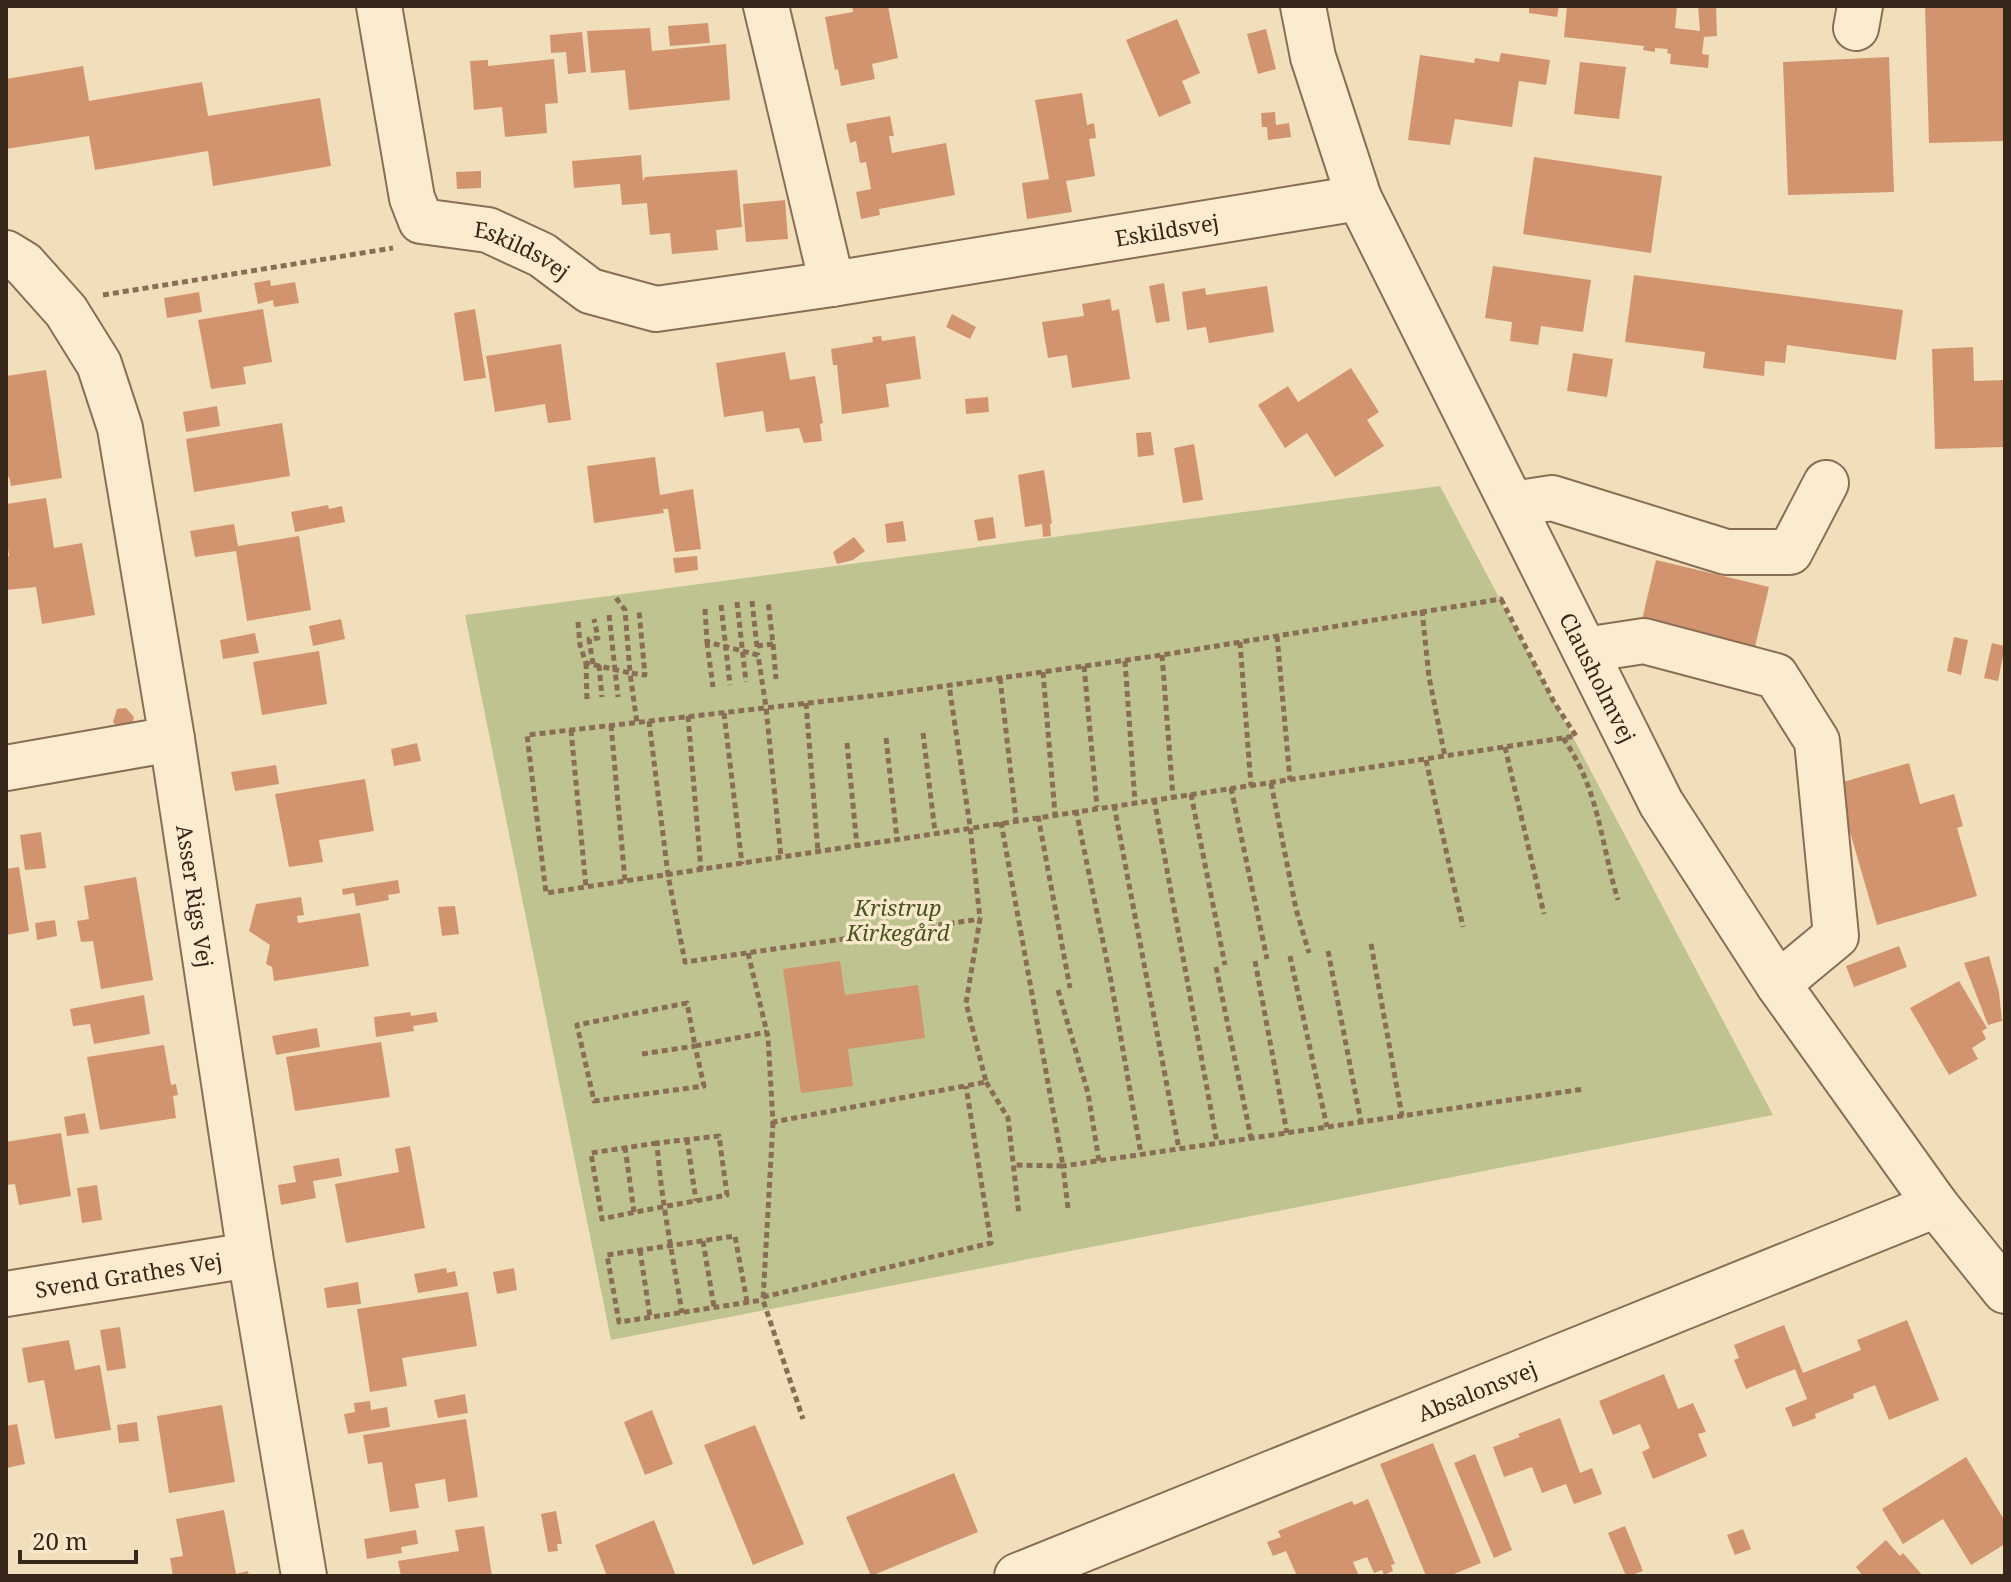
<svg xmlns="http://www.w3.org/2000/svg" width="2011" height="1582" font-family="'Noto Serif',serif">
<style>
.cemetery{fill:#bfc390}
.building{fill:#d2946f}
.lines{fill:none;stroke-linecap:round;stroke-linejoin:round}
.minor-casing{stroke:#896e55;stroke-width:48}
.path{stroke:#896e55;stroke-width:5;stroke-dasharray:6 4;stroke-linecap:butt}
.minor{stroke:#fbecd0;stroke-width:44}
.labels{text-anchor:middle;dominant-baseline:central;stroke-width:7;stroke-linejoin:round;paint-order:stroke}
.street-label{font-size:22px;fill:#37271a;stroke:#f8e9cc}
.park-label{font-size:22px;font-style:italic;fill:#4a5520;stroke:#f8e9cc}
</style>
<rect width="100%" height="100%" fill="#f1dfbc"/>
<polygon class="cemetery" points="1440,486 1773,1115 611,1340 465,615"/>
<g class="building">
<polygon points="852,6 888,6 898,58 872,64 875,79 841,86 838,69 835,70 825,17 853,12"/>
<polygon points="1529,6 1559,6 1557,17 1529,13"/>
<polygon points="1567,6 1677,6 1675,28 1700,31 1698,6 1716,6 1717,36 1704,37 1702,54 1709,55 1708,68 1670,64 1671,54 1667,53 1668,49 1655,48 1655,52 1643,50 1644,46 1564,37"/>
<polygon points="1925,6 2005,6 2005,141 1929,143"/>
<polygon points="1177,19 1200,73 1182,81 1191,103 1159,117 1126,40"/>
<polygon points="708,23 710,43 670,46 668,26"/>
<polygon points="650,28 652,51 726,44 730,100 629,110 625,70 591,73 587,31"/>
<polygon points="1266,29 1276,69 1258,74 1247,34"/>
<polygon points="582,32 586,72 568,74 566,52 551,53 550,35"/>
<polygon points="1501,53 1550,60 1546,85 1519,81 1512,127 1455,119 1450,145 1408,140 1420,55 1474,63 1475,58 1499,62"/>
<polygon points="1889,57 1894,192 1788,195 1783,62"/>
<polygon points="554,59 558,103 545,104 547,133 505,137 502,107 474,110 470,61 488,60 488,66"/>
<polygon points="1580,62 1626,67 1619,119 1574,114"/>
<polygon points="83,66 89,101 202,82 208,116 320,98 331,166 213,186 208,151 95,170 89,136 6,149 6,79"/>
<polygon points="1082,93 1087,125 1094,123 1096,138 1089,139 1095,176 1066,181 1072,212 1027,219 1022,183 1049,179 1035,100"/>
<polygon points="1275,112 1276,125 1289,123 1291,137 1268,140 1267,127 1262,127 1261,113"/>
<polygon points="890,116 894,136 889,136 892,153 946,143 955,195 879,209 880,215 861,219 856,192 871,189 866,162 860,163 856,141 850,143 846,124"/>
<polygon points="641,155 643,181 645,177 737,170 742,227 716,230 718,250 672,254 670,233 650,235 647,203 622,205 620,184 574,188 572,161"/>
<polygon points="1534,157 1662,176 1651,253 1523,234"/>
<polygon points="481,171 481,188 457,189 456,172"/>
<polygon points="785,200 788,239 746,242 743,204"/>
<polygon points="1493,266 1591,280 1583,332 1541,326 1538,345 1510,341 1512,322 1485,318"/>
<polygon points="1634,275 1903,310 1896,360 1787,345 1785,363 1765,361 1764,376 1703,368 1705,352 1625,342"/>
<polygon points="270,280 271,286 295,282 299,303 274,307 273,300 258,304 254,283"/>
<polygon points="1164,283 1170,321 1156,323 1149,286"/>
<polygon points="1267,286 1274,332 1209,343 1206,327 1187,330 1182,292 1205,288 1206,295"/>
<polygon points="199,292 202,312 167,318 164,298"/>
<polygon points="1110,299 1112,311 1119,309 1130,379 1072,388 1067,355 1048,358 1042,322 1084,316 1082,304"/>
<polygon points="263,309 272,362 243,367 246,384 211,389 198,320"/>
<polygon points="475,309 486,378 464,381 454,313"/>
<polygon points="952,314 976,327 970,339 946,327"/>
<polygon points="881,336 882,341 915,336 921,379 886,384 889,407 842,414 837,365 833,365 831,349 873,342 872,337"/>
<polygon points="561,344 571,420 548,423 545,404 495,412 486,356"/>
<polygon points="1973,347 1974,381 2005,380 2005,447 1935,449 1932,349"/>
<polygon points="785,352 790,380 815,376 823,423 820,424 822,441 804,443 799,428 766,432 763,411 724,417 716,363"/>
<polygon points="1573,353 1613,359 1607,397 1567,391"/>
<polygon points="1351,368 1379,412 1367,420 1384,446 1335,477 1307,433 1285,448 1258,405 1288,386 1298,402"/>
<polygon points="46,370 62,478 11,486 9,477 6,477 6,376"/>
<polygon points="988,397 989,412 966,414 965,399"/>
<polygon points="217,406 220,426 186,432 183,412"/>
<polygon points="282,423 290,476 194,492 186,439"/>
<polygon points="1151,432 1154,455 1138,457 1136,433"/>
<polygon points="1194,444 1203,500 1183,503 1174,448"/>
<polygon points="655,457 660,495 693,489 701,549 675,552 668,509 663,509 664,513 594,523 587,466"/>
<polygon points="1044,470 1052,523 1050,524 1051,536 1043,537 1042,524 1025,527 1018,475"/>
<polygon points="46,498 54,548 82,543 95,615 42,624 36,587 6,590 6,557 9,556 6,535 6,504"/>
<polygon points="328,505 329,509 342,506 345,522 295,532 291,512"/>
<polygon points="993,517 996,538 978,541 974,520"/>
<polygon points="903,521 906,541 887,543 885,524"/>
<polygon points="234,524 238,546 299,536 311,610 247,621 236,551 195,557 190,531"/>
<polygon points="854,537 865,551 853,560 837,564 833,552"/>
<polygon points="697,556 698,570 675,573 673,558"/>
<polygon points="1656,560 1769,587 1754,651 1641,624"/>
<polygon points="341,619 345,639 313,646 309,626"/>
<polygon points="255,633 259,653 223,659 220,640"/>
<polygon points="1954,637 1968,640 1961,675 1947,671"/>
<polygon points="1992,643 2005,646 1998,681 1984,678"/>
<polygon points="319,651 327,704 262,715 253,662"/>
<polygon points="126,708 134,717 131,729 119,729 113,722 117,709"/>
<polygon points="417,743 421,761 394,766 391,749"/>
<polygon points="1909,763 1920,804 1954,794 1963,826 1957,828 1977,896 1877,925 1836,784"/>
<polygon points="276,765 279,784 235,791 231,772"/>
<polygon points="365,779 374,831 319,840 323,862 289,867 275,794"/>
<polygon points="41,832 46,868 25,870 20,835"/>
<polygon points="19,867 29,931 6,935 6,869"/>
<polygon points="136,877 153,980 101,989 93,941 81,942 77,921 89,919 84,886"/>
<polygon points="398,880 400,893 388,895 389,900 356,906 354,893 343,895 342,889"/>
<polygon points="301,897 304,915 297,916 298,923 360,913 369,966 274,981 272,967 266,964 270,945 249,931 256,904"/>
<polygon points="455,906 459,934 442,936 438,907"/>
<polygon points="55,920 57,936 37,940 35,923"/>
<polygon points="1899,946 1907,967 1854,987 1846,966"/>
<polygon points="1989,956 1999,992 2002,1021 1988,1025 1964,963"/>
<polygon points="840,961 845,995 918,985 925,1038 848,1049 853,1086 801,1093 783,969"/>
<polygon points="1959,981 1987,1028 1982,1031 1986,1039 1972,1048 1978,1059 1949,1075 1910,1008"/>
<polygon points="144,995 150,1034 94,1044 90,1024 73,1026 70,1009"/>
<polygon points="410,1012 411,1016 436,1012 438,1022 413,1026 414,1031 376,1037 374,1017"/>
<polygon points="317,1028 320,1047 276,1055 272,1036"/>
<polygon points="381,1042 390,1097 295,1111 286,1057"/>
<polygon points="164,1045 171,1085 176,1084 178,1095 173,1096 176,1118 100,1130 87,1057"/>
<polygon points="85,1113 89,1133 67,1136 64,1117"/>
<polygon points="61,1133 71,1196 19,1205 15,1184 6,1185 6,1142"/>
<polygon points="410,1146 425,1228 346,1243 335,1184 399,1172 395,1149"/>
<polygon points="339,1158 342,1176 313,1181 316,1198 281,1205 278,1185 296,1182 293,1166"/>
<polygon points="97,1185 102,1220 82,1223 77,1188"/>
<polygon points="446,1268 447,1273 455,1271 458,1286 418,1293 414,1274"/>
<polygon points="514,1268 517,1290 497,1294 493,1272"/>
<polygon points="358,1282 361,1304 327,1308 324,1288"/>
<polygon points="468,1292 477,1346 402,1358 407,1386 370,1392 357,1309"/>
<polygon points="1907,1320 1939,1400 1889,1420 1875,1385 1853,1394 1854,1398 1815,1414 1816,1418 1793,1427 1785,1408 1807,1399 1795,1369 1746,1389 1734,1360 1739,1358 1734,1345 1784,1325 1803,1373 1861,1350 1857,1340"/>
<polygon points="120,1327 126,1368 107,1371 100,1330"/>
<polygon points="69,1340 75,1370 100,1365 111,1430 55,1439 44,1380 28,1383 22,1348"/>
<polygon points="1664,1374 1678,1409 1693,1403 1706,1432 1698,1434 1707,1456 1653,1479 1642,1452 1650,1448 1640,1424 1613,1435 1599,1401"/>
<polygon points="465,1394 468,1413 438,1418 434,1400"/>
<polygon points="370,1401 371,1410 387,1407 390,1427 348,1434 344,1414 355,1412 354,1403"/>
<polygon points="222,1405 235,1482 169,1493 157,1416"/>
<polygon points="652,1410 673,1464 645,1475 624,1422"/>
<polygon points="1560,1418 1580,1473 1592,1468 1602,1494 1574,1504 1566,1484 1542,1493 1532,1467 1504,1477 1493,1447 1520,1437 1518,1434"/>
<polygon points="466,1419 478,1497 448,1502 445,1479 415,1484 419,1508 390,1512 382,1462 368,1464 363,1435"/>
<polygon points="137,1422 139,1441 119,1443 117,1425"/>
<polygon points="17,1424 25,1464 7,1468 6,1426"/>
<polygon points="755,1425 804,1544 753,1565 704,1445"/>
<polygon points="1433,1443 1481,1563 1449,1576 1426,1576 1380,1464"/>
<polygon points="1475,1454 1512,1550 1494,1558 1454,1463"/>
<polygon points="1966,1457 2005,1521 2005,1544 1971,1565 1943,1519 1903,1544 1882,1509"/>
<polygon points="954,1473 978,1532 871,1576 846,1517"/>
<polygon points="1368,1499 1395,1564 1391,1565 1393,1571 1384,1575 1382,1570 1374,1573 1367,1557 1353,1562 1359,1576 1297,1576 1286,1551 1273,1556 1267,1542 1281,1537 1278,1531 1352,1501 1354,1505"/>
<polygon points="224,1510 236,1574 248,1571 249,1576 173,1576 170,1558 183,1556 176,1519"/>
<polygon points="556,1511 562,1544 557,1544 558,1551 548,1552 541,1514"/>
<polygon points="654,1520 676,1576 607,1576 595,1545"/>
<polygon points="484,1526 492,1576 401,1576 398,1561 459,1551 455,1530"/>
<polygon points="1625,1526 1643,1571 1629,1576 1626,1576 1608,1533"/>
<polygon points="1743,1529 1751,1549 1735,1555 1727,1535"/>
<polygon points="416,1530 418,1544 401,1547 402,1553 367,1559 364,1539"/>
<polygon points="1886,1540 1900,1556 1903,1553 1923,1576 1863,1576 1856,1567"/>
</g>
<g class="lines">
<g class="minor-casing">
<g id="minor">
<path id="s1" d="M379 6 412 198 421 221 488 230 542 255 590 291 656 309 832 284 1359 198"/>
<polyline points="766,6 832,284"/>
<path id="s2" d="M1303 6 1313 57 1359 198 1661 803 1778 984 1936 1205 2005 1291"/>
<polyline points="1856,28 1860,6"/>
<path id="s3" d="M6 253 24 264 66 311 99 364 120 428 172 739 250 1255 304 1576"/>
<polyline points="1512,504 1552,498 1726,552 1790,552 1826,483"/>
<polyline points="1585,650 1644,641 1776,676 1817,741 1836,936 1778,984"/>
<polyline points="6,768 172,739"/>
<path id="s4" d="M6 1294 250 1255"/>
<path id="s5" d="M1017 1576 1936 1205"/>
</g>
</g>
<g class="path">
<polyline points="103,295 393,248"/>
<polyline points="616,598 625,610 630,673 645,675 639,611"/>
<polygon points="1501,599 1554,702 1576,736 546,893 527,735 888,694 1162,655"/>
<polyline points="752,601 757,647"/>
<polyline points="737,602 746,682"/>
<polyline points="721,605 730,685"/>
<polyline points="705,609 707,642 758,655 766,707 781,857"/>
<polyline points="1422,610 1429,677 1445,757"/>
<polyline points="609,615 618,697"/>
<polyline points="578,622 580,645 586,663 630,673 637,723"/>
<polyline points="1277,636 1290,780"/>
<polyline points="707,642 713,687"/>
<polyline points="1240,642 1251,786"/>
<polyline points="773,644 776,679"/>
<polyline points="757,646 773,644 768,601"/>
<polyline points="1162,655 1173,797"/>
<polyline points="1125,661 1135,802"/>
<polyline points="586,663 587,702"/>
<polyline points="593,664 589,639 598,638 594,619"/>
<polyline points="599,665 602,697"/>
<polyline points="1084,666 1097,807"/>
<polyline points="1043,672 1055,814"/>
<polyline points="1000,678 1016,819"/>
<polyline points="806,703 818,852"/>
<polyline points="724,713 742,864"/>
<polyline points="688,716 701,870"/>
<polyline points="649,721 668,875 685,962 980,919"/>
<polyline points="611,725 625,881"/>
<polyline points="571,730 586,887"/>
<polyline points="923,733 935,832"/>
<polyline points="886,738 897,839"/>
<path d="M1563 738C1600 791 1600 841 1618 900"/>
<polyline points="847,743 857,846"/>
<polyline points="1505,747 1544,914"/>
<polyline points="1426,760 1463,927"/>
<polyline points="1271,783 1296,909 1309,953"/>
<polyline points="1231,788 1267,959"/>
<polyline points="1191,794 1225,965"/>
<polyline points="1154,799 1217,1143"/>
<polyline points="1114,805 1179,1149"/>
<polyline points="1076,810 1111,981 1141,1154"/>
<polyline points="1038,816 1070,988"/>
<polyline points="1001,822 1063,1166 1013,1165"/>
<polyline points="1371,944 1402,1116"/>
<polyline points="1328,951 1361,1122"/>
<polyline points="748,953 768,1037 773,1122 986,1082 966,1003 980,919 970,826 949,685"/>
<polyline points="1290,956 1327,1127"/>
<polyline points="1255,961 1287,1133"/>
<polyline points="1216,967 1251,1138"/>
<polyline points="1058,990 1088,1093 1099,1161"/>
<polyline points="642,1054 695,1046 704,1086 594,1101 577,1025 687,1003 695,1046 767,1032"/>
<polyline points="986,1082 1008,1118 1019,1215"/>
<polyline points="773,1122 763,1300 803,1419"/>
<polyline points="687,1139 696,1201"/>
<path d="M657 1143 591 1153 602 1219C643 1210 685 1203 727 1195L719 1136 657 1143C661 1200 673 1256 682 1313"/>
<polyline points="625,1147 634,1212"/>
<polyline points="1068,1208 1063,1166 1584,1089"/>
<polyline points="703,1241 714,1307"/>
<polyline points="640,1250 650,1317"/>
<polyline points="763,1297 991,1243 966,1086"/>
<polyline points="747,1302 735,1236 607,1255 619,1322 763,1300"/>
</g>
<use href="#minor" class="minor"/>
</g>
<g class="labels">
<g class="street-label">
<text stroke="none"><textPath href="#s1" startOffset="992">Eskildsvej</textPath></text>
<text stroke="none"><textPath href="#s1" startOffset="326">Eskildsvej</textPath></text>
<text stroke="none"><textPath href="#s2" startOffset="736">Clausholmvej</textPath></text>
<text stroke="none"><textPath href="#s3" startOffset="688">Asser Rigs Vej</textPath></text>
<text stroke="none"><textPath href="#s4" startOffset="124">Svend Grathes Vej</textPath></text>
<text stroke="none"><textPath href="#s5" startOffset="496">Absalonsvej</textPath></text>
</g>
<g class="park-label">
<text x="898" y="907">Kristrup<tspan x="898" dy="25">Kirkegård</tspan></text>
</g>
</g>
<rect width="2011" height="1582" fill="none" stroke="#37271a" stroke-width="16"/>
<path d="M20 1550v12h116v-12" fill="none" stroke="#37271a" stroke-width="4"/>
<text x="32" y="1550" font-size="24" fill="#37271a" stroke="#f8e9cc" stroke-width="6" paint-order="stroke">20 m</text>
</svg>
